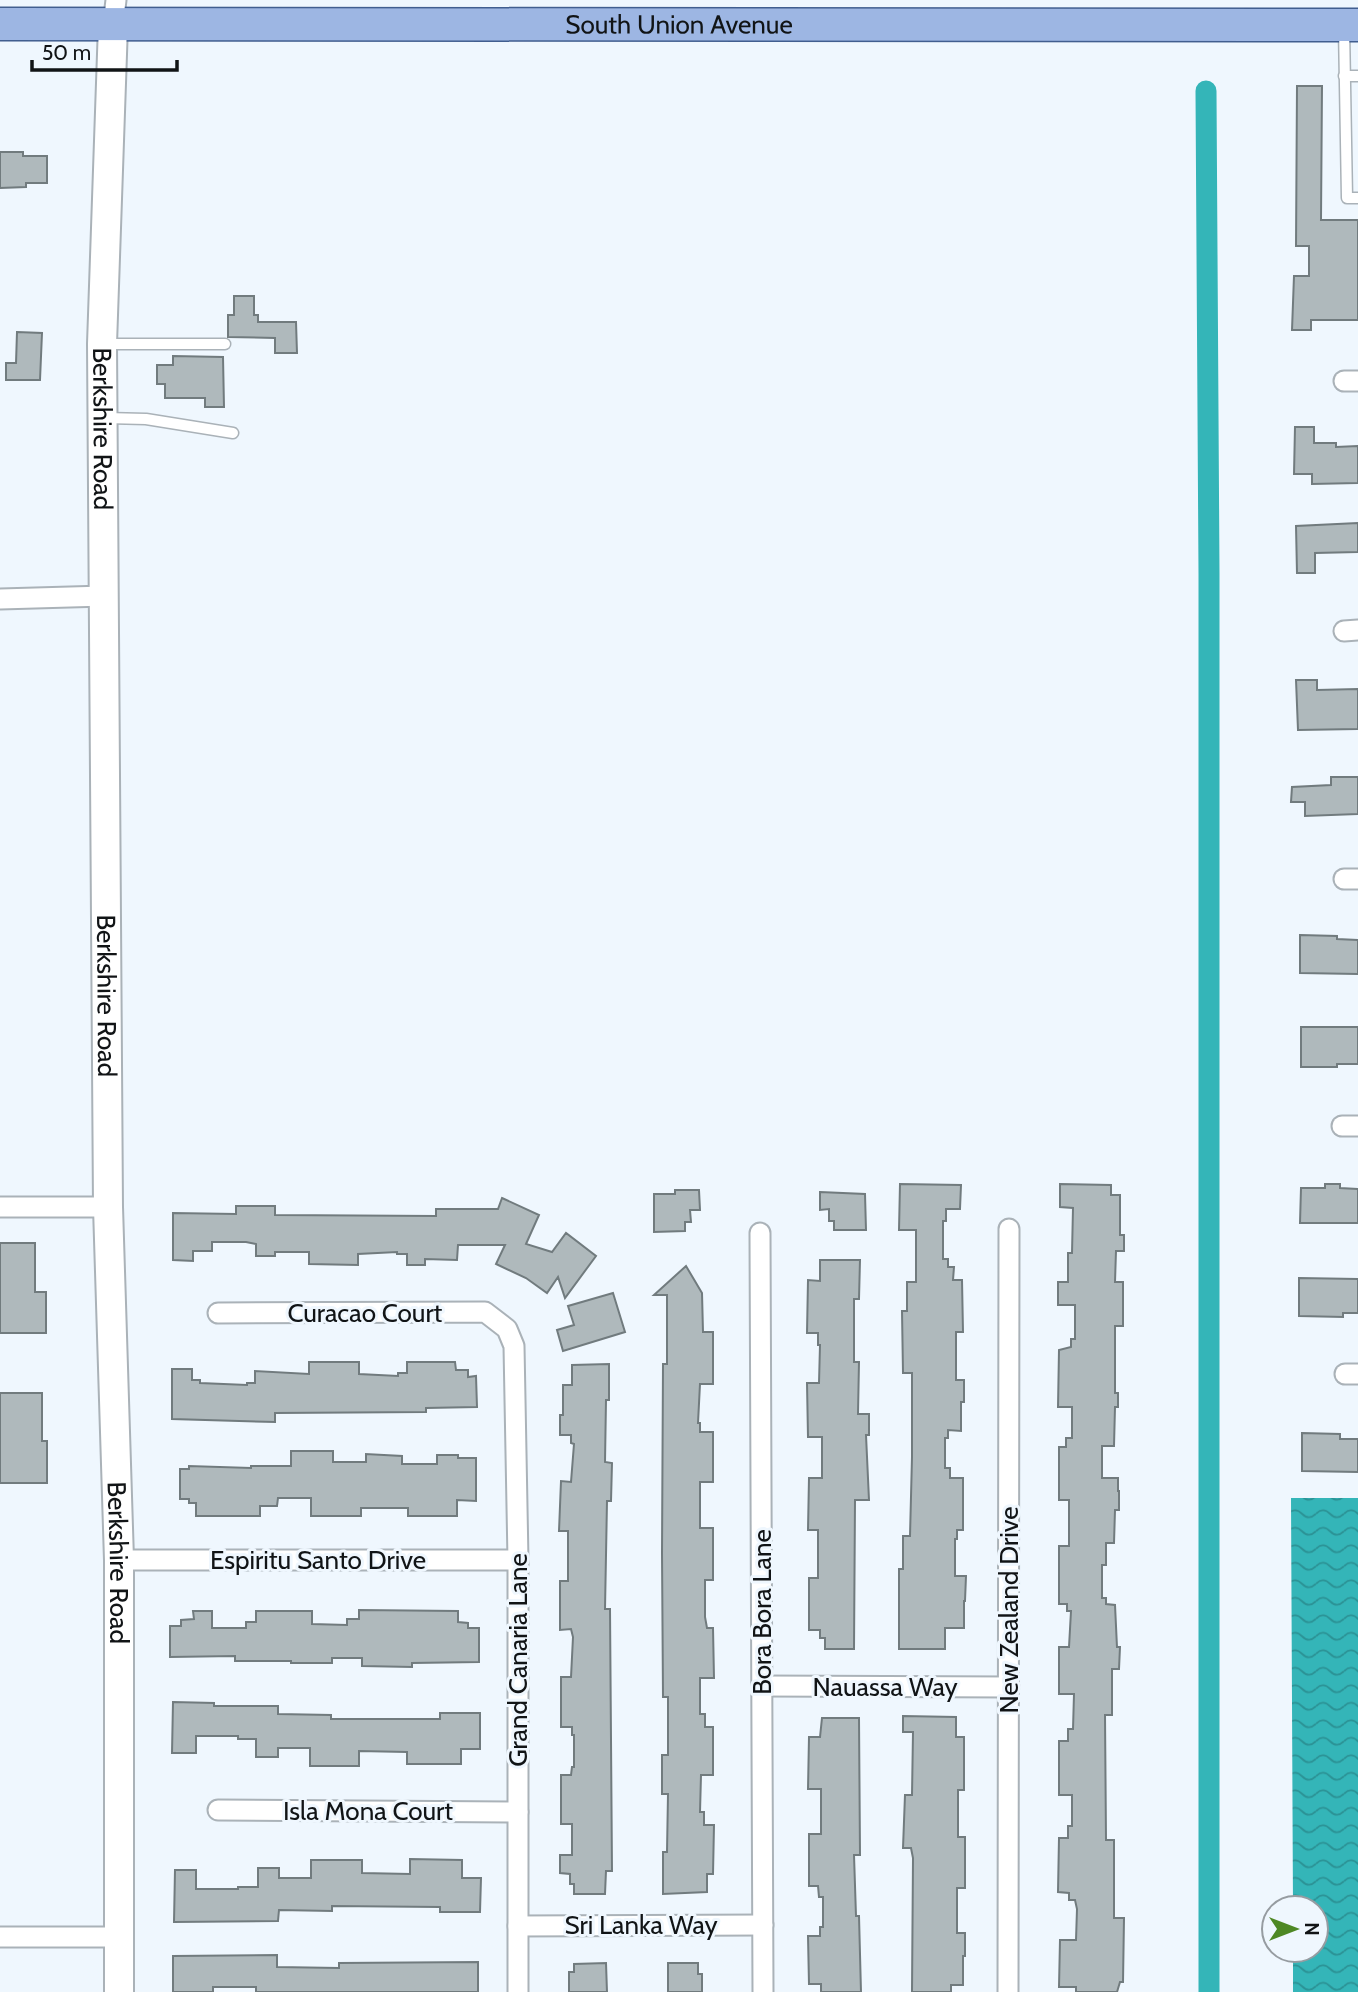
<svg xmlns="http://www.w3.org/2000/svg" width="1358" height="1992" font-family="Cabin,sans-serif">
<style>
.water{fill:url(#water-waves)}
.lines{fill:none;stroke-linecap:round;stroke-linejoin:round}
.canal{stroke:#34b5b8;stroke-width:21}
.building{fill:#afb9bc;stroke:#717b7e;stroke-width:2}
.lane-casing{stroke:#aab2b8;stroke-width:13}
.street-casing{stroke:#aab2b8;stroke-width:23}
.secondary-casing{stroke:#aab2b8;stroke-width:32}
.primary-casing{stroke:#415e8f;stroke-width:35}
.lane{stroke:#fff;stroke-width:10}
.street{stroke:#fff;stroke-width:19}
.secondary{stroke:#fff;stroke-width:28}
.primary{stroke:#9db6e3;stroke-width:32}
.labels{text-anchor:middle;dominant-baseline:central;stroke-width:6;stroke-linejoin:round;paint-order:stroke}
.street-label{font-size:26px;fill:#111416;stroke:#eff7fe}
</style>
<defs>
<pattern id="water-waves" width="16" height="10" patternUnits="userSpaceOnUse" patternTransform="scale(1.75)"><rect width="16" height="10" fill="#34b5b8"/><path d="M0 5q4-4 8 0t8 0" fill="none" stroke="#2b9295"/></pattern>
</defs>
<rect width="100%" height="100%" fill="#eff7fe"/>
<polygon class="water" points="1291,1498 1358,1498 1358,1992 1293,1992 1293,1950 1316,1950 1316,1908 1293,1908"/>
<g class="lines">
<polyline class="canal" points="1206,91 1209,574 1209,1992"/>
</g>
<g class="building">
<polygon points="1297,86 1322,86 1321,220 1358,220 1358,320 1311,320 1311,330 1292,330 1294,276 1309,276 1309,246 1296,246"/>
<polygon points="0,152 23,152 23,156 47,156 47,183 26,183 26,187 0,188"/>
<polygon points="234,296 254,296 254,315 258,315 258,322 296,322 297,353 275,353 275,338 228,337 228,315 234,315"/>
<polygon points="17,332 42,333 40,380 6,380 6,363 16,363"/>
<polygon points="173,356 223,357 224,407 205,407 205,398 165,398 165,384 157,384 157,365 173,365"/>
<polygon points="1295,427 1314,427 1314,443 1336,443 1336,447 1358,446 1358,483 1312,484 1312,474 1294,474"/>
<polygon points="1358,523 1358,552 1315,553 1315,573 1297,573 1296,526"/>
<polygon points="1296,680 1317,680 1317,690 1358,689 1358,729 1298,730"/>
<polygon points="1331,777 1358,777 1358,814 1305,816 1305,802 1291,802 1292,787 1331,785"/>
<polygon points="1300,935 1337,936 1337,939 1358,940 1358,974 1300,973"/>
<polygon points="1301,1027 1358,1027 1358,1064 1337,1064 1337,1067 1301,1067"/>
<polygon points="900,1184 961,1185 960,1209 946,1209 946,1221 943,1221 943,1259 948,1259 948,1267 954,1267 953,1280 962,1280 963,1332 956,1332 956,1380 964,1380 964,1402 961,1402 961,1431 948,1430 948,1438 945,1438 945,1468 950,1468 950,1478 963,1478 963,1530 957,1530 957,1539 955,1539 955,1576 966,1576 965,1601 964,1601 964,1628 945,1628 945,1649 899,1649 899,1569 903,1569 903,1536 910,1536 912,1457 912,1373 903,1373 902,1311 907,1311 907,1282 916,1282 916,1230 899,1230"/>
<polygon points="1060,1184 1111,1185 1111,1195 1120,1195 1120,1235 1124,1235 1124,1251 1116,1251 1115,1282 1123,1282 1123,1326 1115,1326 1115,1393 1118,1393 1118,1407 1115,1407 1114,1446 1102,1446 1102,1478 1118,1478 1118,1491 1119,1491 1119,1510 1115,1510 1114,1543 1106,1543 1106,1565 1102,1565 1102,1598 1106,1598 1106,1604 1115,1605 1117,1647 1120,1647 1119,1669 1112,1669 1112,1715 1105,1715 1106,1840 1114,1840 1114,1918 1124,1918 1123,1982 1120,1982 1117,1992 1076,1992 1076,1987 1059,1987 1060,1940 1076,1940 1077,1909 1075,1900 1069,1900 1069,1893 1058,1892 1059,1838 1068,1838 1068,1826 1072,1826 1072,1795 1059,1795 1059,1741 1068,1741 1068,1729 1073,1729 1074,1694 1059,1694 1059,1647 1069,1647 1071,1611 1067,1611 1067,1604 1059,1604 1059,1546 1069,1546 1069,1500 1059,1500 1059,1447 1066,1447 1066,1438 1072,1438 1072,1407 1058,1407 1059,1350 1071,1347 1071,1339 1075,1339 1075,1305 1058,1305 1058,1282 1068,1282 1068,1253 1072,1253 1073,1208 1060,1207"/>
<polygon points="1325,1184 1340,1184 1340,1188 1358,1189 1358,1223 1300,1223 1301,1188 1325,1188"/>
<polygon points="675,1190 699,1190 700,1210 690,1210 691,1222 685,1222 685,1231 654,1232 654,1194 675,1194"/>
<polygon points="820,1192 865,1194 866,1230 834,1230 834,1221 829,1221 829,1209 820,1210"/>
<polygon points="502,1198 539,1215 526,1244 552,1252 566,1233 596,1256 565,1298 558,1277 547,1293 526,1278 496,1264 505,1245 458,1245 457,1260 425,1259 425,1265 407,1265 407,1254 397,1254 397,1252 358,1254 358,1265 309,1264 309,1252 275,1252 275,1256 256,1256 256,1244 246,1242 212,1242 212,1251 193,1251 193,1261 173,1260 173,1213 236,1214 236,1206 275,1206 275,1215 436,1216 436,1209 498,1209"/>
<polygon points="0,1243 35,1243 35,1292 46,1292 46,1333 0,1333"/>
<polygon points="820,1260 860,1260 859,1299 854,1299 854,1362 859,1362 858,1414 869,1414 869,1435 866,1435 869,1500 855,1500 854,1649 825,1649 825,1638 820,1638 820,1630 809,1630 809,1578 818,1578 818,1530 808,1530 809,1478 822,1478 822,1437 808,1437 807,1383 819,1383 820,1345 818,1345 818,1333 807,1333 808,1280 820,1281"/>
<polygon points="686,1266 702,1293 703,1332 713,1332 713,1384 700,1384 698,1423 700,1423 700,1432 713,1432 713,1482 700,1482 700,1528 713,1528 713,1580 705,1580 705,1617 707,1628 713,1628 714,1678 700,1678 700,1714 705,1714 705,1727 713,1727 713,1775 701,1775 700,1812 704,1812 704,1825 714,1825 713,1874 707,1874 707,1892 663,1894 663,1852 667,1852 668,1794 662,1794 662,1755 668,1755 668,1697 663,1697 662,1553 663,1364 667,1364 667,1295 654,1295"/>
<polygon points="1299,1278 1358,1279 1358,1313 1343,1313 1343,1317 1299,1316"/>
<polygon points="613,1293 625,1332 563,1351 557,1330 574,1325 568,1306"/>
<polygon points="309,1362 359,1362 359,1374 398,1376 398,1373 407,1373 407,1362 455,1362 456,1370 468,1370 468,1377 476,1376 477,1407 426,1408 426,1412 275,1413 275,1422 172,1419 172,1369 192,1369 192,1380 200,1380 200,1383 247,1385 247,1383 255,1383 255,1371 309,1374"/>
<polygon points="609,1364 609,1400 606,1400 605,1462 612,1463 611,1501 607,1501 605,1609 610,1609 612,1871 606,1871 605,1894 574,1894 574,1884 570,1884 570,1874 560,1873 560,1855 572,1855 572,1824 561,1824 561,1775 571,1775 572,1767 574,1767 574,1735 572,1735 572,1727 561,1727 561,1677 571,1677 573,1637 571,1629 560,1630 560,1581 568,1581 568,1531 559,1531 561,1481 571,1482 574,1444 571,1443 571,1435 560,1435 560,1415 563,1415 563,1385 572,1385 572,1365"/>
<polygon points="0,1393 42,1393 42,1441 47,1441 47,1483 0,1483"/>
<polygon points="1302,1433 1340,1434 1340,1439 1358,1439 1358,1472 1302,1471"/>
<polygon points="291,1451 333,1451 333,1462 366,1462 366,1454 402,1456 402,1464 437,1464 437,1455 458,1455 458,1458 476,1458 476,1501 457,1500 457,1516 408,1516 408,1508 361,1508 361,1516 311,1516 311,1498 278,1498 277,1506 260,1506 260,1516 196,1516 196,1503 189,1503 189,1499 180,1499 180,1469 189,1469 189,1466 251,1468 251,1466 291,1466"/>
<polygon points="359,1610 458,1611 458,1622 468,1623 468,1628 479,1628 479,1662 412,1663 412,1667 362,1666 362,1658 332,1658 332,1663 291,1663 291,1661 235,1661 235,1656 170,1657 170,1626 181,1626 181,1620 194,1619 193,1611 212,1611 212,1628 246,1628 246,1622 256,1622 256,1611 312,1611 312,1624 347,1625 347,1619 359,1619"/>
<polygon points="173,1702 214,1703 214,1706 278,1706 278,1714 331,1715 331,1719 440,1719 440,1713 480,1713 480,1749 461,1749 461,1764 407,1764 407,1752 359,1751 359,1766 310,1766 310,1748 278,1748 278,1757 256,1757 256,1739 238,1739 238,1736 196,1736 196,1753 172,1753"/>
<polygon points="903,1716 956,1717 956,1737 964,1737 964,1790 958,1790 958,1837 965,1837 965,1888 957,1888 957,1933 965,1933 965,1956 963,1956 963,1985 951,1985 951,1992 912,1992 913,1858 911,1848 903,1848 905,1795 912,1795 913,1732 903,1732"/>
<polygon points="822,1718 859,1718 860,1855 854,1855 856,1916 859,1916 861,1992 821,1992 821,1984 809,1984 808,1936 820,1936 820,1927 823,1927 823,1897 819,1897 818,1886 809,1886 809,1834 821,1834 821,1789 808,1789 809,1737 820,1737"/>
<polygon points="410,1859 462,1860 462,1878 481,1878 480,1912 440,1912 440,1907 332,1906 332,1911 279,1910 278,1921 174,1922 175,1870 196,1870 196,1889 238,1889 238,1887 258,1887 258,1868 279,1868 279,1878 311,1878 311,1860 362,1860 362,1873 410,1874"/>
<polygon points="277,1955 277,1967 339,1968 339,1963 478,1962 478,1992 256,1992 256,1987 213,1987 213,1992 173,1992 173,1956"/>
<polygon points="606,1963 607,1992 569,1992 569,1972 574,1972 574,1964"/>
<polygon points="668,1963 698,1963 698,1974 702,1974 702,1992 668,1992"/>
</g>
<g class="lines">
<g class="lane-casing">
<g id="lane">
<polyline points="1344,28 1347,198 1358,198"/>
<polyline points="1344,76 1358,76"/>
<polyline points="103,344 225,344"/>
<polyline points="106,418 146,419 233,433"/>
</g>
</g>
<g class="street-casing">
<g id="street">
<polyline points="113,25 116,0"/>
<polyline points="1344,381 1358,381"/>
<polyline points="0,599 105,596"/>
<polyline points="1344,631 1358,630"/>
<polyline points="1344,879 1358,879"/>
<polyline points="1342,1126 1358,1126"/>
<polyline points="0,1207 108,1207"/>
<polyline points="760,1233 763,1992"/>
<polyline points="218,1313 485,1312 507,1329 514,1346 518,1560 518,1992"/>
<polyline points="1345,1374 1358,1374"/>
<polyline points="119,1560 518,1560"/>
<polyline points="762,1686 1009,1687"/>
<polyline points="218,1810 518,1812"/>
<polyline points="518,1926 763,1925"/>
<polyline points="0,1937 119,1937"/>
<polyline points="1008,1992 1009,1229"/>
</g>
</g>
<g class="secondary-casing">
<g id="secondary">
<path id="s1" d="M113 25 102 344 108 1207 119 1560V1992"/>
</g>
</g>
<g class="primary-casing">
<g id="primary">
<path id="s2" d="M0 24 1358 25"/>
</g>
</g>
<use href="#lane" class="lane"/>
<use href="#street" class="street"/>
<use href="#secondary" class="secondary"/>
<use href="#primary" class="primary"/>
</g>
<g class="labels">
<g class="street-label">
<text stroke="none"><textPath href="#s2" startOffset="679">South Union Avenue</textPath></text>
<text stroke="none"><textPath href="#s1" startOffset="404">Berkshire Road</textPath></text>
<text stroke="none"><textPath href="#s1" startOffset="971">Berkshire Road</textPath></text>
<text x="365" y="1313">Curacao Court</text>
<text x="318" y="1560">Espiritu Santo Drive</text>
<text stroke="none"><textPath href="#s1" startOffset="1538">Berkshire Road</textPath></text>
<text transform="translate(1009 1610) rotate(-90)">New Zealand Drive</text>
<text transform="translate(762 1612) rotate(-90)">Bora Bora Lane</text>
<text transform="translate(518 1660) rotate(-90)">Grand Canaria Lane</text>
<text x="885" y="1687">Nauassa Way</text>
<text x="368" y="1811">Isla Mona Court</text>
<text x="641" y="1925">Sri Lanka Way</text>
</g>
</g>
<g transform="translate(1295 1929) rotate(90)"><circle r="33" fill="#eff7fe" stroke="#969ca1" stroke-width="2"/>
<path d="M0-5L12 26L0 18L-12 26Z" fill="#4e8824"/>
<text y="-10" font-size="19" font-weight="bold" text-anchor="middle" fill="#111416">N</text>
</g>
<path d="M32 60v10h145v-10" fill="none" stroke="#111416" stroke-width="3.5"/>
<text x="42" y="60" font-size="21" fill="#111416" stroke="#eff7fe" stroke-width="5" paint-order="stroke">50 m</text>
</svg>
